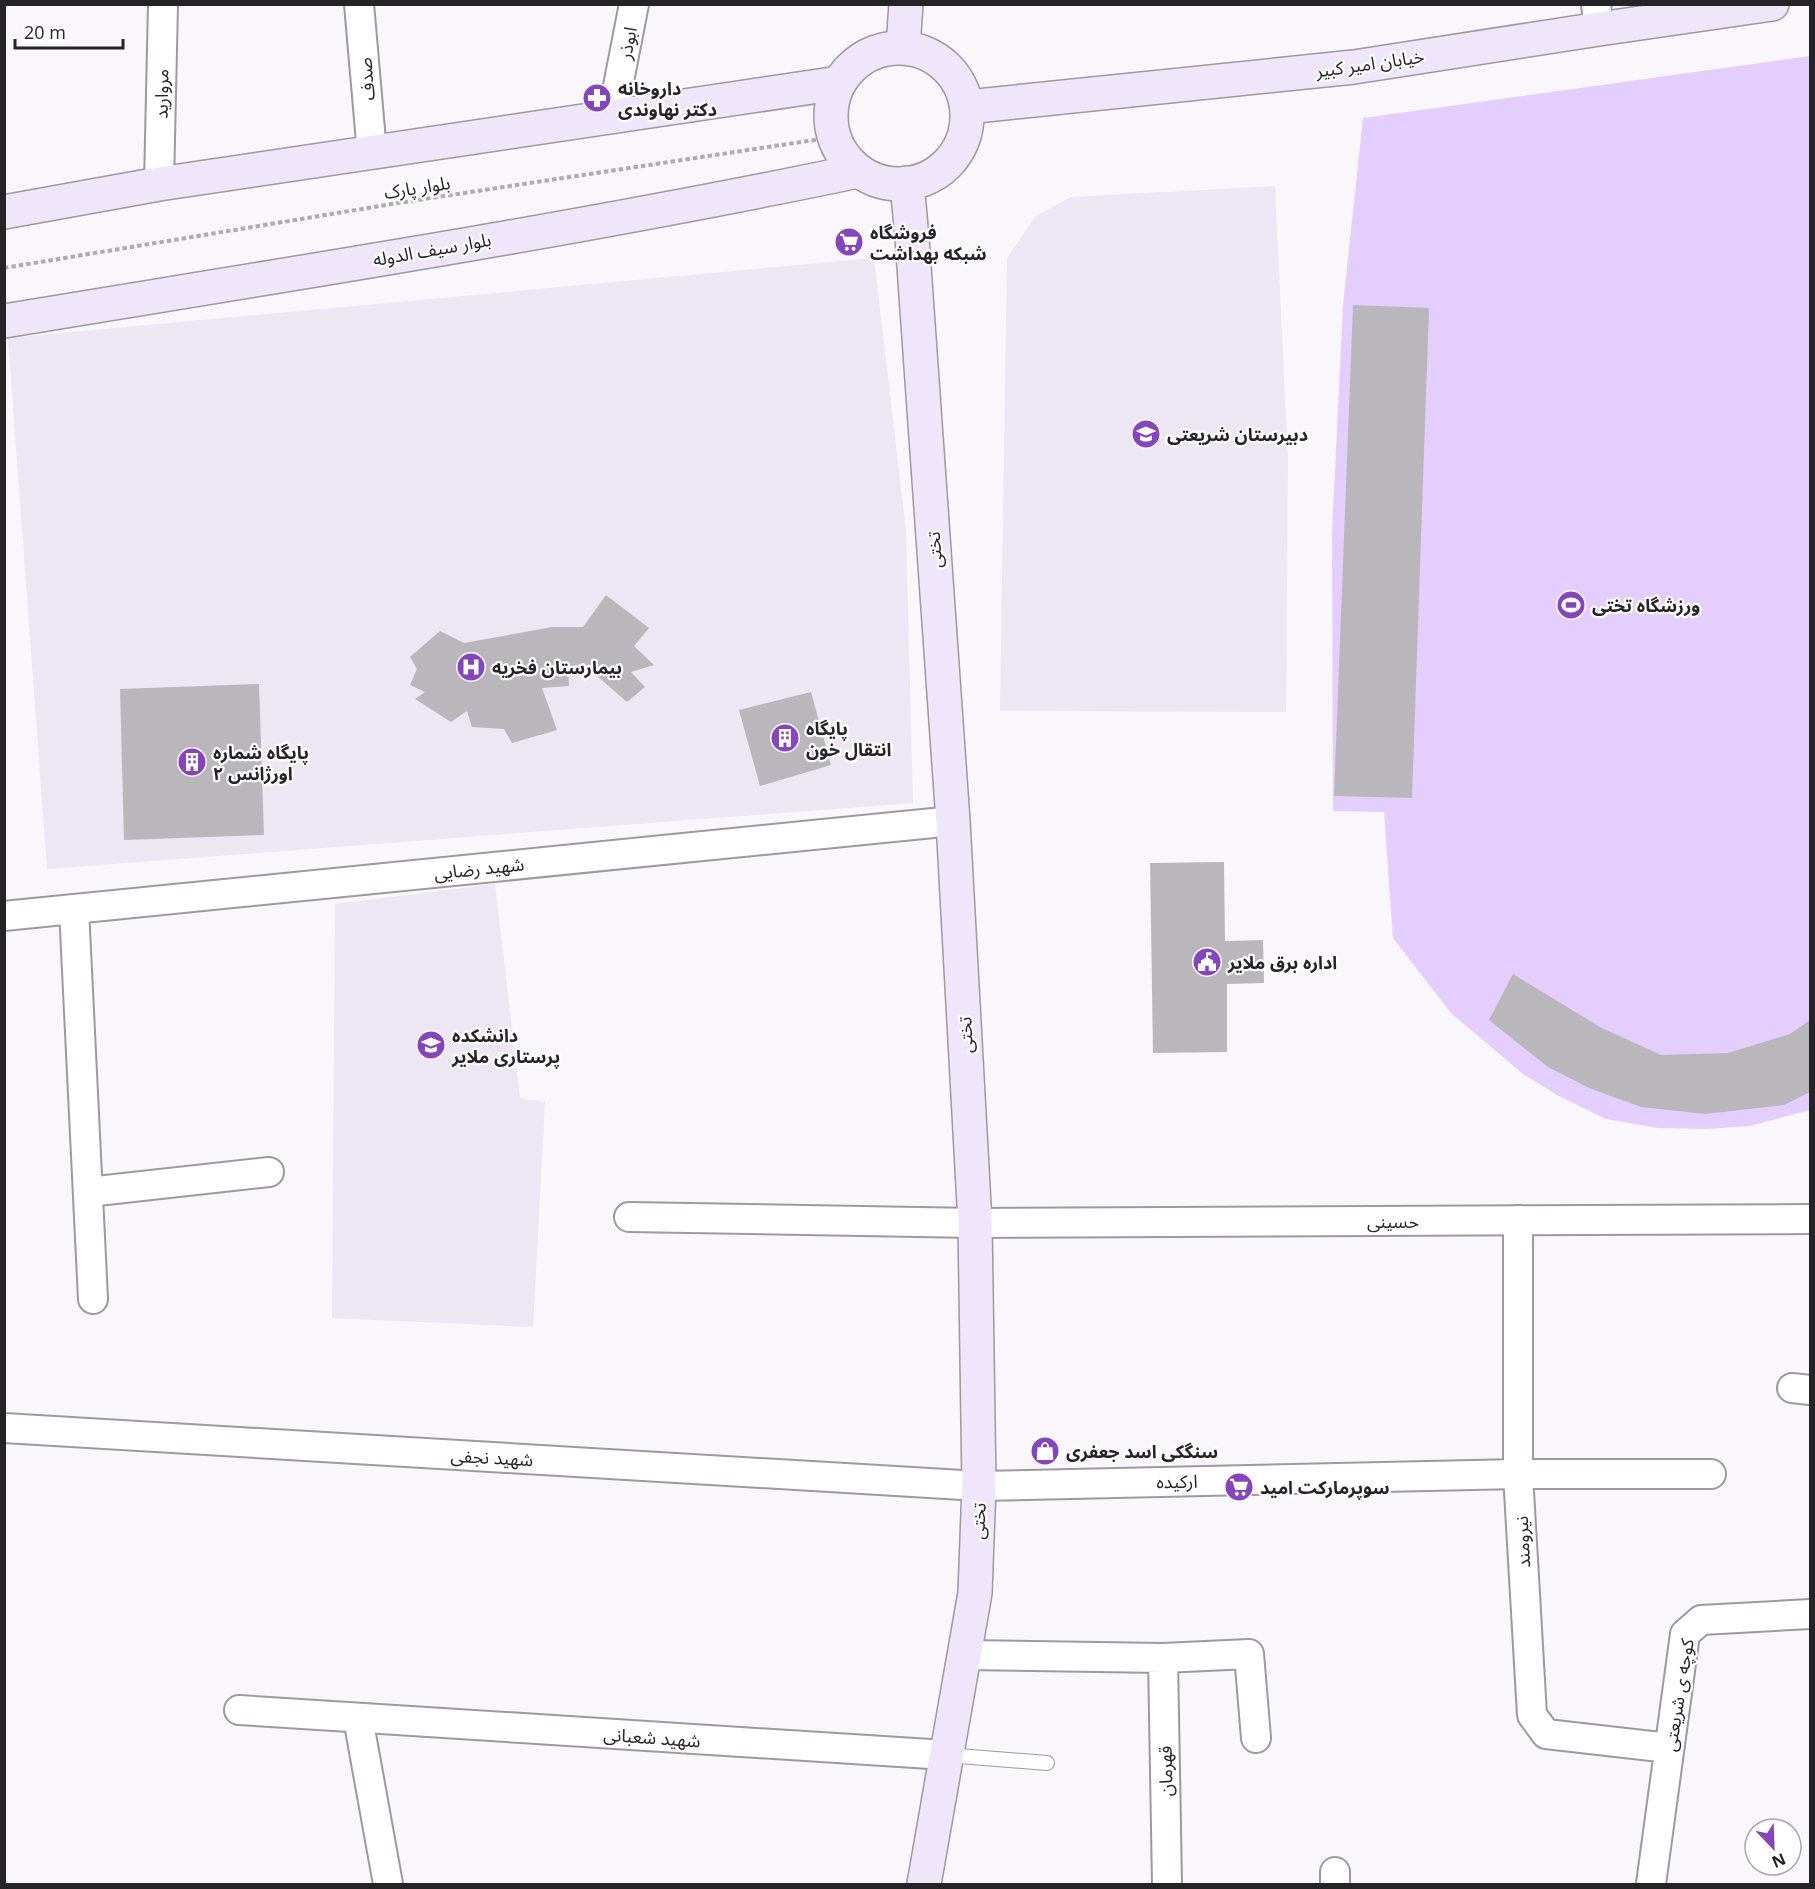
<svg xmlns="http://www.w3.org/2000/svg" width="1815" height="1889" font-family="'Open Sans','Noto Sans Arabic',sans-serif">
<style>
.built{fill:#ece7f3}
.green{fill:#e4cefe}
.building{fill:#b9b7bc}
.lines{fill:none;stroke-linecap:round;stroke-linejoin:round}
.service-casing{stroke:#9c9a9e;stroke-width:16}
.minor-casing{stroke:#9c9a9e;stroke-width:32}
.secondary-casing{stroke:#9c9a9e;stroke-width:36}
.path{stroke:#aeacb1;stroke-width:4;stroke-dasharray:4.5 3;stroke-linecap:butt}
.service{stroke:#fff;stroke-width:14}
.minor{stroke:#fff;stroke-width:28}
.secondary{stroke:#f0e6fc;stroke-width:33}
.labels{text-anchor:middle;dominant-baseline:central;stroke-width:4.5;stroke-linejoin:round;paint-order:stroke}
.street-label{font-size:18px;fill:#242325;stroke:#fff}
.poi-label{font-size:18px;font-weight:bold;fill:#242325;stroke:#fff;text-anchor:start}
</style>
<rect width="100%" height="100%" fill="#f9f6fc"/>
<g class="built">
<polygon points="1275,186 1288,459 1286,712 1000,711 1007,258 1036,216 1071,197"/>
<polygon points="874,258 906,531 913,803 47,869 8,338"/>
<polygon points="495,884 520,1098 545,1102 533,1327 332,1318 335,904"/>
</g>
<polygon class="green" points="1810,56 1810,1110 1750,1126 1707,1129 1658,1128 1606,1119 1557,1095 1523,1074 1451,1013 1393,938 1384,812 1333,811 1332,534 1343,305 1363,118"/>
<g class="building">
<polygon points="1353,305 1429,308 1412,798 1334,796"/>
<polygon points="606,595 649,628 634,646 654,665 631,672 645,687 627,702 597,676 592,665 568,666 569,686 542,688 557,730 512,743 504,729 472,727 467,711 451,722 415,699 425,692 410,685 417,669 410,657 440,631 464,643 552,627 583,627"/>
<polygon points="259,684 264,835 124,840 120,689"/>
<polygon points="811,692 831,765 760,786 739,710"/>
<polygon points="1224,862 1225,941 1263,940 1264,983 1227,984 1227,1052 1153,1053 1150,863"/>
<polygon points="1513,974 1600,1027 1661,1055 1728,1053 1790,1034 1810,1020 1810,1092 1784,1105 1705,1114 1641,1107 1589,1088 1548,1067 1489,1020"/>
</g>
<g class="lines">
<g class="service-casing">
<polyline id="service" points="946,1755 1047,1763"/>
</g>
<g class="minor-casing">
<g id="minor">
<polyline points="359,4 372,153"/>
<polyline points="1596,4 1599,29"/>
<polyline points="612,117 634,4"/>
<polyline points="159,184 163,4"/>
<polyline points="74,909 93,1299"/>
<polyline points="4,916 953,821"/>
<polyline points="88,1192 269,1172"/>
<polyline points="629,1217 975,1223 1810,1219"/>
<polyline points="1518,1220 1518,1474 1532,1715 1546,1734 1669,1748"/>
<polyline points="1792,1388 1810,1390"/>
<polyline points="4,1428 979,1486 1518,1474 1711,1474"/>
<polyline points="965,1655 1163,1658 1167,1884"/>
<polyline points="1163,1658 1249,1654 1256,1738"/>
<polyline points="239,1710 946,1755"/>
<polyline points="358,1718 388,1884"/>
<polyline points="1335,1872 1335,1884"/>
<polyline points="1651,1884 1685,1634 1701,1620 1810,1614"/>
</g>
</g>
<g class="secondary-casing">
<g id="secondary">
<polyline points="903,47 906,4"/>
<circle cx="899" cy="116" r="68"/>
<polyline points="967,107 1354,67 1599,29 1772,4"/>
<polyline points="907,183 912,238 953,821 975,1223 979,1486 975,1593 924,1884"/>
<polyline points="4,212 159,184 839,83"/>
<path d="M4 321C289 274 576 230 858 171"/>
</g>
</g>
<polyline class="path" points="4,268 398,203 834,137"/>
<use href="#service" class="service"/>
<use href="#minor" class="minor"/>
<use href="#secondary" class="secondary"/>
</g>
<defs>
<g id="pharmacy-disc" transform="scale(1.5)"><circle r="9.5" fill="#8545bb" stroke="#fff"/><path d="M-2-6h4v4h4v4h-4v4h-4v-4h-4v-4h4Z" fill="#fff"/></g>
<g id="supermarket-disc" transform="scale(1.5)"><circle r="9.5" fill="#8545bb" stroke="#fff"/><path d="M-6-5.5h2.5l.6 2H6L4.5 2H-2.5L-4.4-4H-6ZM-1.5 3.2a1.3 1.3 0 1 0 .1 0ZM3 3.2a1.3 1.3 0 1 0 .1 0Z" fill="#fff"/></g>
<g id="school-disc" transform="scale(1.5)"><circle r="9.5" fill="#8545bb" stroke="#fff"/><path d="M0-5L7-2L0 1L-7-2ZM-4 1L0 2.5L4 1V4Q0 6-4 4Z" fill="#fff"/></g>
<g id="stadium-disc" transform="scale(1.5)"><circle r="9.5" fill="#8545bb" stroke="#fff"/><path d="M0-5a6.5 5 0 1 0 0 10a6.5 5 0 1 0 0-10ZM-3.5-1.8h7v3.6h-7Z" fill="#fff"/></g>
<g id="hospital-disc" transform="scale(1.5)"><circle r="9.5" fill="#8545bb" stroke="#fff"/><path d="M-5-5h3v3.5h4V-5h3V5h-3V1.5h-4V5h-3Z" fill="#fff"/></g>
<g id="building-disc" transform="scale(1.5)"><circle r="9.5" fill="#8545bb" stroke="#fff"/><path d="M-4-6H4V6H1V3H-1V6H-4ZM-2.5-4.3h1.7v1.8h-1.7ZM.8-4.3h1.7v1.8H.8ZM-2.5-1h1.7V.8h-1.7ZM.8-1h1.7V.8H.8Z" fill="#fff"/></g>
<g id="civic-disc" transform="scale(1.5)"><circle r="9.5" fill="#8545bb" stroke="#fff"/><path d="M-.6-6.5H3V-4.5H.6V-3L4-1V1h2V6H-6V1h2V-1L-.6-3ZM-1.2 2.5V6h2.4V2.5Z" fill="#fff"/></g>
<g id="university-disc" transform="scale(1.5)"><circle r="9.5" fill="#8545bb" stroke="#fff"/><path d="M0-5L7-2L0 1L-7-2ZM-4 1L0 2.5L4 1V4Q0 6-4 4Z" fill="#fff"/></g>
<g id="shop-disc" transform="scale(1.5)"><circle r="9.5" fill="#8545bb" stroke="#fff"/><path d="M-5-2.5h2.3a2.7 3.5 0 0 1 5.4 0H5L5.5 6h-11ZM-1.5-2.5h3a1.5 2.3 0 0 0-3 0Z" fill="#fff"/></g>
</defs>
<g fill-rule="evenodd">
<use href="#pharmacy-disc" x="597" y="98"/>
<use href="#supermarket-disc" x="849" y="242"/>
<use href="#school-disc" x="1146" y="434"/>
<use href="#stadium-disc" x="1571" y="605"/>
<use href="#hospital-disc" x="471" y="667"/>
<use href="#building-disc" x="785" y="738"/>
<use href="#building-disc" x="192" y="762"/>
<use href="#civic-disc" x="1207" y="962"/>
<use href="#university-disc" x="431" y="1045"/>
<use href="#shop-disc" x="1045" y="1451"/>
<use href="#supermarket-disc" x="1239" y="1487"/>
</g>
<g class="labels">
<g class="street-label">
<text transform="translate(627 43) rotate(-79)">ابوذر</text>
<text transform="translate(1370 63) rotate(-8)">خیابان امیر کبیر</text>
<text transform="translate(366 79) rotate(-95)">صدف</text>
<text transform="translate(161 94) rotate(-89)">مروارید</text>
<text transform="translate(417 187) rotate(-9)">بلوار پارک</text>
<text transform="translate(432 249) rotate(-10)">بلوار سیف الدوله</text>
<text transform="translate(934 550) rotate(-94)">تختی</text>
<text transform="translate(479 868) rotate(-6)">شهید رضایی</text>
<text transform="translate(965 1035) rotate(-93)">تختی</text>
<text x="1393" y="1221">حسینی</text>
<text transform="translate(492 1457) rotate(3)">شهید نجفی</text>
<text transform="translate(1177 1481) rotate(-1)">ارکیده</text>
<text transform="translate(978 1521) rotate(-88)">تختی</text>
<text transform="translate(1522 1542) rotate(-93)">نیرومند</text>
<text transform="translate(1678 1695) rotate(-81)">کوچه ی شریعتی</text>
<text transform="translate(652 1737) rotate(4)">شهید شعبانی</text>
<text transform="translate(1165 1771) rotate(-91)">قهرمان</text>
</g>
<g class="poi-label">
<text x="618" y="88">داروخانه<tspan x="618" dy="21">دکتر نهاوندی</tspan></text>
<text x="870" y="232">فروشگاه<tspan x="870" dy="21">شبکه بهداشت</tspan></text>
<text x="1167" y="434">دبیرستان شریعتی</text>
<text x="1592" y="605">ورزشگاه تختی</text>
<text x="492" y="667">بیمارستان فخریه</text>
<text x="806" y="728">پایگاه<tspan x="806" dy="21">انتقال خون</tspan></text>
<text x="213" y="752">پایگاه شماره<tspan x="213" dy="21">۲ اورژانس</tspan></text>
<text x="1228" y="962">اداره برق ملایر</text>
<text x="452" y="1035">دانشکده<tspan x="452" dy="21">پرستاری ملایر</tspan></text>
<text x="1066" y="1451">سنگکی اسد جعفری</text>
<text x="1260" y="1487">سوپرمارکت امید</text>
</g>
</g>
<rect width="1815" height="1889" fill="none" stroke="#242325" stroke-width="12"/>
<g transform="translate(1773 1847) rotate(157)"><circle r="28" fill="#ffffff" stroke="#a7a7a8" stroke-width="1.5"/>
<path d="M0-4.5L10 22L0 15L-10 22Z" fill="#8545bb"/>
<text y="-9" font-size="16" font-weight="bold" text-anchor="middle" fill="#242325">N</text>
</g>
<path d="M15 39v9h108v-9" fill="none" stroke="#242325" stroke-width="3"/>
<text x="24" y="39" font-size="18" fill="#242325" stroke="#ffffff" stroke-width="4.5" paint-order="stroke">20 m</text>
</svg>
